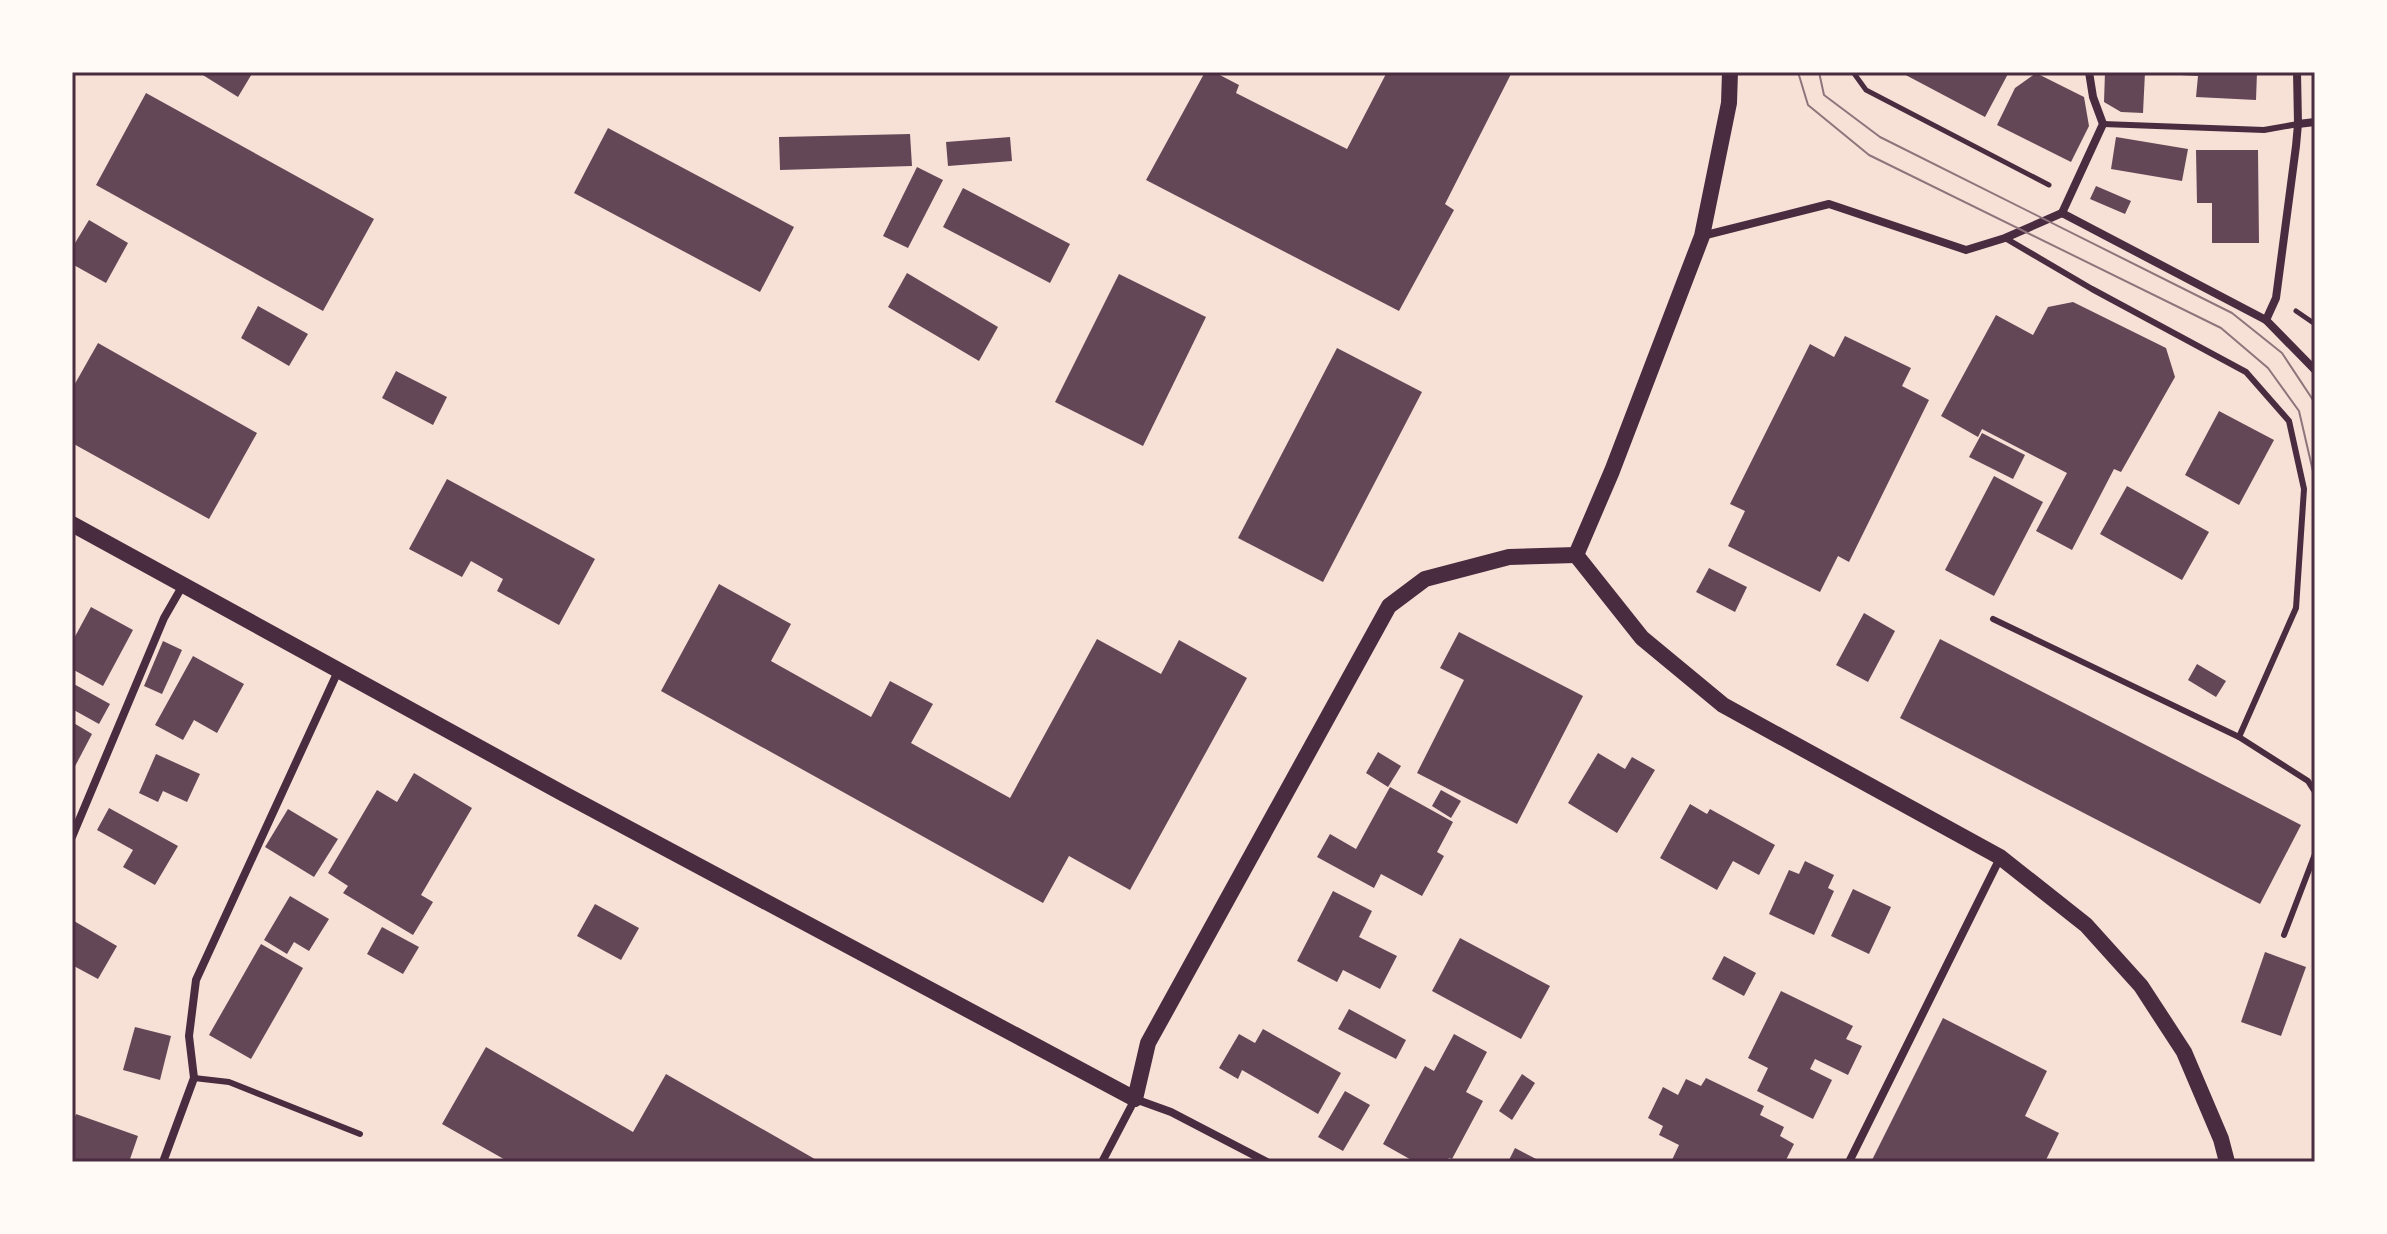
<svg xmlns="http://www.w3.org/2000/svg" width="2387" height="1234" font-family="'DM Sans',sans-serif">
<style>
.building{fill:#644757}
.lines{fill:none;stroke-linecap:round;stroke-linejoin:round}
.path{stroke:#4a2c40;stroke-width:5}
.service{stroke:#4a2c40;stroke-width:6}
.minor{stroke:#4a2c40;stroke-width:8}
.secondary{stroke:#4a2c40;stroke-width:16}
.tram{stroke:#8f747c;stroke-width:2}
.neatline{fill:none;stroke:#4a2c40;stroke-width:3}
</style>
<rect width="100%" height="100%" fill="#f7e1d7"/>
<g class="building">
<polygon points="198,72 253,72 238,97"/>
<polygon points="1205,72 1214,72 1239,85 1236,93 1347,149 1387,72 1512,72 1445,204 1454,210 1399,311 1146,180"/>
<polygon points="1900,72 2009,72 1985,117"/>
<polygon points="2105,72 2145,72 2143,113 2121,112 2104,102"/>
<polygon points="2181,72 2257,72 2256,100 2196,97 2198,76 2181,75"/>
<polygon points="2036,73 2084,97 2089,126 2071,162 1997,125 2015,88"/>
<polygon points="146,93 374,219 323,311 96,185"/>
<polygon points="608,128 794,227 760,292 574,193"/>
<polygon points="910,134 912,166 780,170 779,137"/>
<polygon points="1010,137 1012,161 948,166 946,142"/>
<polygon points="2116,137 2188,149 2182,181 2111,169"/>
<polygon points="2196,150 2258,150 2259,243 2212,243 2212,203 2197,203"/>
<polygon points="917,167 943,180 908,248 883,236"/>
<polygon points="2096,186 2131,201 2125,214 2090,199"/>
<polygon points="963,188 1070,244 1050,283 943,227"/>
<polygon points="89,220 128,243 106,283 72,264 72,248"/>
<polygon points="907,273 998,327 979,361 888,307"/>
<polygon points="1119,274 1206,317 1143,446 1055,402"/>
<polygon points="2073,302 2166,348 2175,377 2121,472 2114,469 2072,550 2036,531 2067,473 1982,429 1978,437 1941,416 1996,315 2033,335 2048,307"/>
<polygon points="258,306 308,334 289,366 241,338"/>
<polygon points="1845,336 1911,368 1902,386 1929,400 1849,562 1838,556 1820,592 1728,546 1745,511 1730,504 1810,344 1834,357"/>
<polygon points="98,343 257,433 209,519 72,443 72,389"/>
<polygon points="1337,348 1422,392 1323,582 1238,538"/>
<polygon points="396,371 447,397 433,425 382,398"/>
<polygon points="2219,411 2274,440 2239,505 2185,475"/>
<polygon points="1982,433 2025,455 2013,479 1969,457"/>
<polygon points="1994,476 2043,502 1994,596 1945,570"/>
<polygon points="447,479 595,559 559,625 497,591 503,579 471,561 462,577 409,549"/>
<polygon points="2127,486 2209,532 2182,580 2100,534"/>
<polygon points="1709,568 1747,587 1735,612 1696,592"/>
<polygon points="719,584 791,624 771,661 871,717 890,681 933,704 911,743 1010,798 1097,639 1161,674 1179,640 1247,678 1130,890 1069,856 1043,903 661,691"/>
<polygon points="91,607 133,630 103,686 72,669 72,642"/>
<polygon points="1864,613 1895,631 1868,682 1836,665"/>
<polygon points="1459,632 1583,696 1517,824 1417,773 1464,680 1440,668"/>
<polygon points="1940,639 2301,825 2260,904 1900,718"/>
<polygon points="163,641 182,650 162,694 144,686"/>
<polygon points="193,656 244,684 217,733 194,720 183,740 155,725"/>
<polygon points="2197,664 2226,681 2216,697 2188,680"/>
<polygon points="72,683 110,704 99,724 72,709"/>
<polygon points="72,722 92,734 72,772"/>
<polygon points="1378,752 1401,766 1388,787 1366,773"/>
<polygon points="1598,753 1625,769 1632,757 1655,770 1617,833 1568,803"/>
<polygon points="156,754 200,774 187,802 163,791 158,802 139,793"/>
<polygon points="414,773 472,808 421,895 433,902 413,935 343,893 348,886 328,873 377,790 397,802"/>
<polygon points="1390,787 1453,822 1437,852 1444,856 1422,896 1381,874 1374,888 1317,857 1330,834 1356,849"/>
<polygon points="1441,790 1461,801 1451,818 1432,806"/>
<polygon points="1690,804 1707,814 1710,809 1775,845 1759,875 1733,861 1717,890 1660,858"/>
<polygon points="109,808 178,846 155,885 123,867 133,850 97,830"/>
<polygon points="288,809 338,839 314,877 265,847"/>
<polygon points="1805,861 1834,875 1828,888 1834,891 1814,935 1769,914 1789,870 1799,874"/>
<polygon points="1853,889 1891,907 1869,954 1831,936"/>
<polygon points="1333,891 1372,911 1359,937 1397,956 1380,989 1343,970 1337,982 1297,961"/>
<polygon points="290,896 329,919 309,951 294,942 287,954 264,940"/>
<polygon points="595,904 639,928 621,960 577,936"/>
<polygon points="74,921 117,946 98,979 72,965 72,926"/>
<polygon points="382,927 419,947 403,974 367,954"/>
<polygon points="1460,938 1550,986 1521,1039 1432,991"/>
<polygon points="261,944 303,968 251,1059 209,1035"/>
<polygon points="2265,952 2306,967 2281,1036 2241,1022"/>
<polygon points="1724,956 1756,973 1744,996 1712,979"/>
<polygon points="1781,991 1853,1026 1846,1039 1862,1046 1848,1075 1815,1059 1810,1069 1832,1080 1813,1119 1757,1091 1768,1068 1748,1058"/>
<polygon points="1349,1009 1406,1040 1396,1059 1338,1029"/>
<polygon points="1943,1018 2047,1071 2025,1116 2059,1133 2045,1162 1871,1162"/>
<polygon points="135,1027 171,1036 160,1080 123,1070"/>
<polygon points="1263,1029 1341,1073 1318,1114 1242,1070 1238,1079 1219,1068 1239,1034 1255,1043"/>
<polygon points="1454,1034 1487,1052 1466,1092 1483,1101 1452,1159 1449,1158 1446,1162 1415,1162 1383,1144 1425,1066 1434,1071"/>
<polygon points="486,1047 633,1132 666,1074 820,1162 509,1162 442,1124"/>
<polygon points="1522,1074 1535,1083 1512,1120 1499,1111"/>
<polygon points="1706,1078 1764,1106 1760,1115 1784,1127 1780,1136 1794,1144 1785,1162 1671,1162 1679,1145 1659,1135 1663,1126 1648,1118 1663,1087 1678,1095 1686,1079 1701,1086"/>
<polygon points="1345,1091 1370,1105 1343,1151 1318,1137"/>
<polygon points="76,1114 138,1136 129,1162 72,1162 72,1125"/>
<polygon points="1515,1148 1542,1162 1508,1162"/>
</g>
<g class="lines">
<g class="path">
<polyline points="1853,72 1866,90 2049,185"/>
<polyline points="2296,311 2315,324"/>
</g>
<g class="service">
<polyline points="2103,124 2264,130 2298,124"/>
<polyline points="2005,238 2092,289 2246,372 2289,421 2304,489 2296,608 2239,737"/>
<polyline points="1993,619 2239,737 2308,781 2315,792"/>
<polyline points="2284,935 2315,854"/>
<polyline points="194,1078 229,1082 360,1134"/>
</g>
<g class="minor">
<polyline points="2298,124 2315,122"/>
<polyline points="2062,213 2266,320 2315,370"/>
<polyline points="2062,213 2103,124 2093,97 2089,72"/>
<polyline points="1702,236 1829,204 1966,250 2005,238 2062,213"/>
<polyline points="2266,320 2276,298 2296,146 2298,124 2297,72"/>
<polyline points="72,837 164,618 183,585"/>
<polyline points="163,1162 194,1078 189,1036 196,980 339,669"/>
<polyline points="1102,1162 1135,1099 1171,1112 1267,1162"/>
<polyline points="1849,1162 2000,858"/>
</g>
<g class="secondary">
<polyline points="72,524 564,794 1135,1099 1148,1043 1389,606 1425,579 1509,557 1576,555"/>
<polyline points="1576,555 1642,638 1723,705 2000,857 2086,925 2141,986 2184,1052 2221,1139 2227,1162"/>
<polyline points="1576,555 1612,471 1702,236 1729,103 1730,72"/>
</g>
<g class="tram">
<polyline points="1798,72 1808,105 1869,155 2221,328 2268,368 2299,411 2315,480"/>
<polyline points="1819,72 1824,95 1880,137 2232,313 2282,353 2315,403"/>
</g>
</g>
<rect width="2387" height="1234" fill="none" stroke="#fffaf5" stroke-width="148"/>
<rect x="74" y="74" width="2239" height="1086" class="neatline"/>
</svg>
